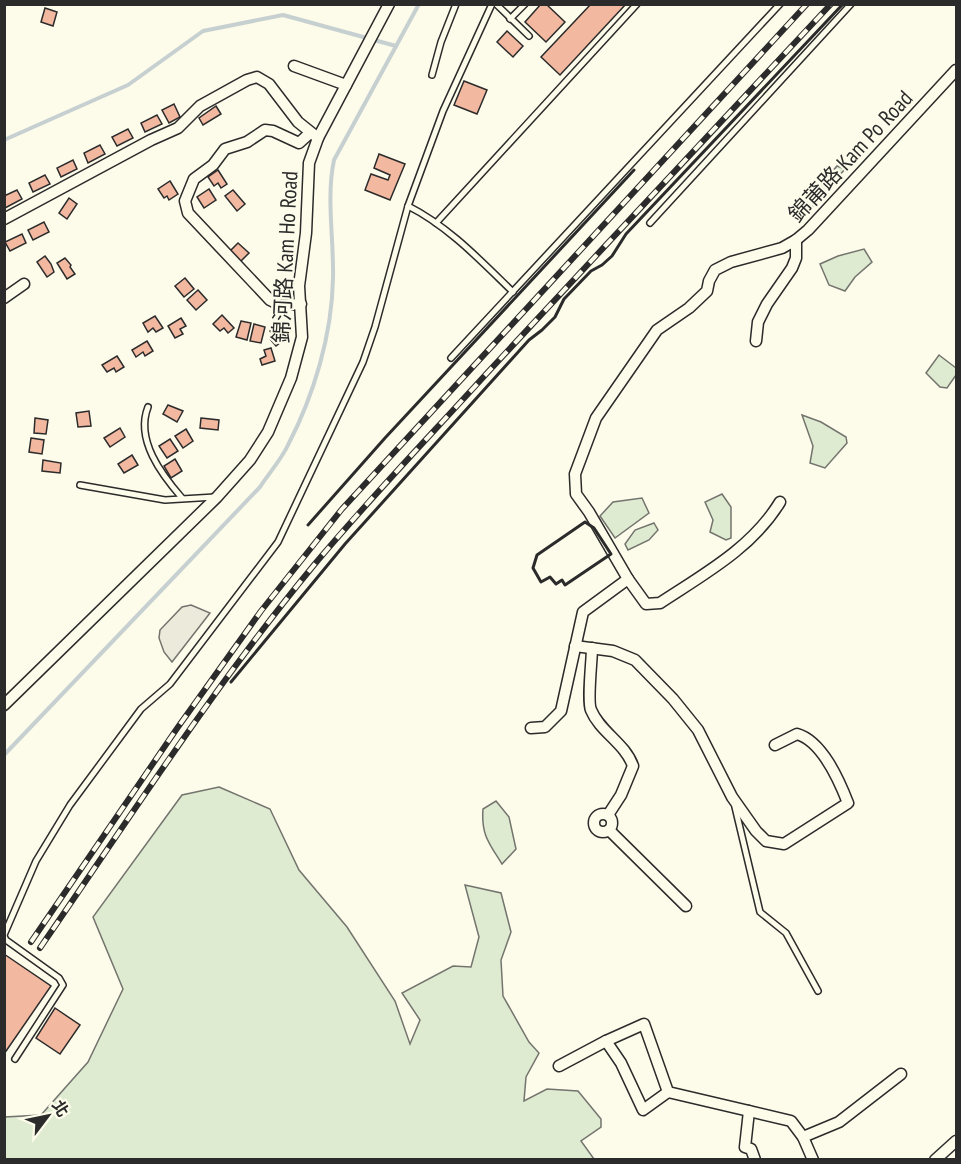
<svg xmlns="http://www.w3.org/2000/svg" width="961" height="1164" font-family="'PT Sans Narrow','Noto Sans TC',sans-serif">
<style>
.green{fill:#deebd1;stroke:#74746e;stroke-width:1.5}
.parking{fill:#eceadb;stroke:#74746e;stroke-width:1.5}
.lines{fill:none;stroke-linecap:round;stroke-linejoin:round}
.stream{stroke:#c7d0d0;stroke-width:4}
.building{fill:#f2b8a0;stroke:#2b2b2b;stroke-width:1.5}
.service-casing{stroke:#2b2b2b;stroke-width:8}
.minor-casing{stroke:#2b2b2b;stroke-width:13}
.service{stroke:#fdfbea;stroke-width:5}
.minor{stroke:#fdfbea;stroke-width:10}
.rail-casing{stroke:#2b2b2b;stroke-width:6}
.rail{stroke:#fdfbea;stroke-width:4;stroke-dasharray:11;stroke-linecap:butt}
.wall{stroke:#2b2b2b;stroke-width:3}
.labels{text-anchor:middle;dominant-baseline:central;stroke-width:4.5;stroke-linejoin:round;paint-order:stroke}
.street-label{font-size:22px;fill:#2b2b2b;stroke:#fdfbea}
</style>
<rect width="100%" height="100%" fill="#fdfbea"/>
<g class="green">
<polygon points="837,166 845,169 806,214 800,209"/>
<polygon points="864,249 872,262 855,277 845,291 829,285 820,264 838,256"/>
<polygon points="939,355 956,368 956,375 947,388 940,387 926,373"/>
<polygon points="802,415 821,422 846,437 847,443 825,468 810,463 813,446"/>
<polygon points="722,494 731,507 731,538 726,540 710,532 713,520 705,502"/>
<polygon points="642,498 649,513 615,538 600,516 613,502"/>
<polygon points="654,523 658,530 649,540 628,550 625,544 635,530"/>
<polygon points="219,787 270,809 299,870 347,927 395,1001 410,1044 420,1020 402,993 453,966 471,967 479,937 465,885 501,893 511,932 501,960 503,996 529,1042 539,1053 526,1077 524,1101 547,1089 578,1091 601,1119 601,1127 581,1141 594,1159 5,1159 5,1117 41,1115 88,1062 123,989 93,917 182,795"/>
<path d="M496 801 509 817 516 849 502 864C489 843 481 835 483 809Z"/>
</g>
<polygon class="parking" points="191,605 210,613 172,662 164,652 159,638 160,630 182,607"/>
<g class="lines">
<g class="stream">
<polyline points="4,140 128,85 203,31 283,15 396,46"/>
<path d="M4 755 260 487C269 473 281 460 288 445 314 395 332 335 333 278 334 239 326 198 334 160L419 4"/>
</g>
</g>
<g class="building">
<polygon points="541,4 546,4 565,22 546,42 525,22"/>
<polygon points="591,4 626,4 560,75 541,57"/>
<polygon points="45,8 57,12 53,26 41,22"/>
<polygon points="507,31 523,46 513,57 497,42"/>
<polygon points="464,81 487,90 477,114 454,105"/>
<polygon points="174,104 180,117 169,123 162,110"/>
<polygon points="216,106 221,114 203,125 199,118"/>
<polygon points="157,115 162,124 145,132 141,123"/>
<polygon points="128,129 133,138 117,146 112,137"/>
<polygon points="100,145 105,154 88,163 84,153"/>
<polygon points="379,154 405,164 390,200 365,190 371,174 388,180 390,175 374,168"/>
<polygon points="73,160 77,169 61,177 57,168"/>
<polygon points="218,170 227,184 221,188 218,183 214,186 208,177"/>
<polygon points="45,175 50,184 33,192 29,183"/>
<polygon points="170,181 178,194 169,200 167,196 164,198 158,189"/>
<polygon points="209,189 216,200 204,208 197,197"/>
<polygon points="17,190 22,199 5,208 4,196"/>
<polygon points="233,190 245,204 237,211 225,196"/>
<polygon points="69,198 77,204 67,219 59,213"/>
<polygon points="44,222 49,232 33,240 28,230"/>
<polygon points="22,234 26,243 10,251 5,242"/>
<polygon points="238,243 249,253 240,262 229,252"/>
<polygon points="45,256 51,264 54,272 47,277 37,262"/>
<polygon points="65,258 71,265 70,267 75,274 67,279 57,263"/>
<polygon points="185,278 194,289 184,297 175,286"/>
<polygon points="198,290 207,300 196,310 187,300"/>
<polygon points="222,315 234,328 228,333 224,328 220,331 213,324"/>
<polygon points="155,316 163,328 156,332 153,328 148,332 143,323"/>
<polygon points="181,318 186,326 180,329 183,334 175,338 168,326"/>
<polygon points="241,321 251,323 247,340 236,337"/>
<polygon points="254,324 265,327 261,343 250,341"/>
<polygon points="276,326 286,338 276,346 270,339 274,335 270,331"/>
<polygon points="147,341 153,351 145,356 143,352 136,357 132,350"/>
<polygon points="271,348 275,361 262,365 260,359 266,356 264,350"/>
<polygon points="117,356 124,367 116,372 114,368 107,372 102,365"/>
<polygon points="168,405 183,411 177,422 163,414"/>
<polygon points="89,411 91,426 78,427 76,413"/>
<polygon points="35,418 48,420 46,434 34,433"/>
<polygon points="201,418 219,420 218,430 200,428"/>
<polygon points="120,428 125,437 110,447 104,438"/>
<polygon points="186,429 193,441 183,448 175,436"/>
<polygon points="31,438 44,440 42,454 29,452"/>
<polygon points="170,439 178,451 167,458 159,446"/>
<polygon points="132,455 138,465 124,473 118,464"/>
<polygon points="175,459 182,471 171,478 164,466"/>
<polygon points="43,460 61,463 60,473 42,471"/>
<polygon points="4,954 51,986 4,1054"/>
<polygon points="55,1008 80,1025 60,1054 36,1038"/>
</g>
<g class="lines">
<g class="service-casing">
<g id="service">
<polyline points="496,4 529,36"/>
<polyline points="510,19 525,4"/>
<polyline points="432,75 441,42 456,4"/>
<path d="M408 206C448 226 481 261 513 292"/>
<polyline points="436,223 637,4"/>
<polyline points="650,223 851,4"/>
<polyline points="451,358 780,4"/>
<path d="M148 407C135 440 162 475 182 498"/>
<polyline points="80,485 165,500 215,497"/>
<polyline points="735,807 760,912 786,933 818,991"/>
<polyline points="4,935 36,861 70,805 141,709 170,684 278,542 363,362 375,327 408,206 443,111 492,4"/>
<polyline points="4,936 6,940 59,978 63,985 15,1059"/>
</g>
</g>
<g class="minor-casing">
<g id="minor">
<polyline points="294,66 346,85"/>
<polyline points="4,219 151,140 178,128 200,106 247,80 257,77 269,84 298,122 318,138"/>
<polyline points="4,298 24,284"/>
<polyline points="301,304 280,305 270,300 188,213 185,201 194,179 213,165 225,149 247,142 265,130 273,131 299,143 310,133"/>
<polyline points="756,341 758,322 767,304 792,268 796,258 796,240"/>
<path d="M628 579 646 604 660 603C704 574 752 548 780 502"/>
<path d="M575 646 613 651 635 660 673 699 698 730 732 797 756 831 766 841 784 844 848 803C839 780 822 741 797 734L775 745"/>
<path d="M592 648C592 660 587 701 591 710 600 732 625 743 633 766L621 795 608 815"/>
<polyline points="4,705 217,497 250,460 268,432 291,378 302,337 299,286 306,233 309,163 318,138 389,4"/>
<polyline points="531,728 545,727 561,711 583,612 628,579 589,512 576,494 575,474 596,418 657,330 689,308 707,291 709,281 715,270 731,262 782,248 796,240 808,230 956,70"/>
<circle cx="603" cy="823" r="9"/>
<polyline points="609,830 686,906"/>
<polyline points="606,1041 621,1063 643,1110 668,1092"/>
<polyline points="559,1066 606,1041 644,1024 668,1092 749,1111 745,1147 751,1149 755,1160"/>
<polyline points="749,1111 791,1121 803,1137 813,1160"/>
<polyline points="803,1137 839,1122 901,1074"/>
<polyline points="935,1160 956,1141"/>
</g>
</g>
<use href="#service" class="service"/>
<use href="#minor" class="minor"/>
<g class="rail-casing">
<g id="rail">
<polyline points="31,942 178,727 261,611 342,509 807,4"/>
<path d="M40 948C129 819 214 686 314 565 370 498 430 436 488 372 602 249 716 127 831 4"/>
</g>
</g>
<use href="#rail" class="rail"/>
<g class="wall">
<polygon points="585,522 594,528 611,554 565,585 562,580 556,584 550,577 541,582 533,568 537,555"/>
<polyline points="308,525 385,438 634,170"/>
<polyline points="231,682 345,544 529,340 542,330 555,317 564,299 591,271 602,265 612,256 626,234 843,4"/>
</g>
</g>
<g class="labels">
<g class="street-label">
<text transform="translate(850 156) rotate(-47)">錦莆路 Kam Po Road</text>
<text transform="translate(285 257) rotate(-87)">錦河路 Kam Ho Road</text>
</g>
</g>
<rect width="961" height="1164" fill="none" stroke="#2b2b2b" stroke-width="12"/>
<g transform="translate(48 1116) rotate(58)" stroke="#fdfbea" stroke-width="4.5" paint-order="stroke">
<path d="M0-4.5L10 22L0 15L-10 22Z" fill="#2b2b2b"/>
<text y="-9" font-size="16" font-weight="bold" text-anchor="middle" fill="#2b2b2b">北</text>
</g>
</svg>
